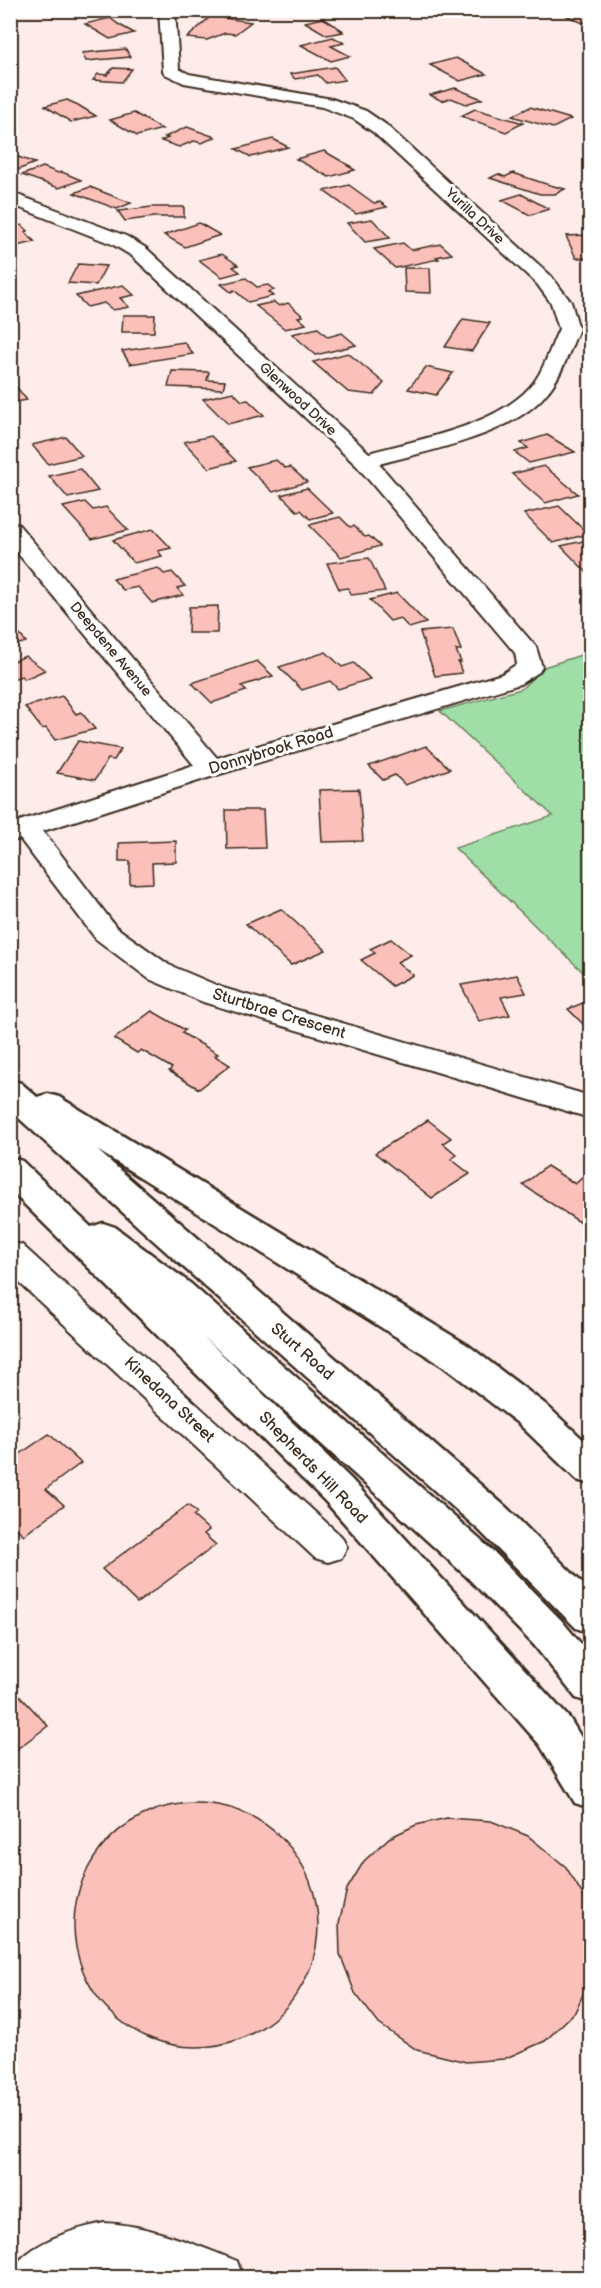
<svg xmlns="http://www.w3.org/2000/svg" width="601" height="2288" font-family="'Balsamiq Sans',sans-serif">
<style>
.green{fill:#9fdfa7;stroke:#6d8462;stroke-width:1.5}
.building{fill:#fcc0bb;stroke:#3b2a1e;stroke-width:1.5}
.lines{fill:none;stroke-linecap:round;stroke-linejoin:round}
.minor-casing{stroke:#3b2a1e;stroke-width:4}
.secondary-casing{stroke:#3b2a1e;stroke-width:5}
.minor{fill:#fff;fill-rule:evenodd}
.secondary{fill:#fff;fill-rule:evenodd}
.labels{text-anchor:middle;dominant-baseline:central;stroke-width:6;stroke-linejoin:round;paint-order:stroke}
.far-street-label{font-size:14px;fill:#3b2a1e;stroke:#fff}
.street-label{font-size:16px;fill:#3b2a1e;stroke:#fff}
</style>
<rect width="100%" height="100%" fill="#feeceb"/>
<filter id="ink" filterUnits="userSpaceOnUse"><feTurbulence type="fractalNoise" baseFrequency=".0167" numOctaves="2"/><feDisplacementMap in="SourceGraphic" scale="12" xChannelSelector="R" yChannelSelector="G"/><feConvolveMatrix kernelMatrix="1 2 1 2 8 2 1 2 1" color-interpolation-filters="sRGB"/></filter>
<g filter="url(#ink)">
<polygon class="green" points="590,652 590,979 455,848 553,816 440,711 521,689 544,667"/>
<g class="building">
<polygon points="590,10 590,21 583,23 567,16"/>
<polygon points="211,16 251,22 235,34 225,33 207,40 187,38"/>
<polygon points="110,18 118,24 134,33 110,39 85,24"/>
<polygon points="323,18 342,30 340,30 343,32 327,35 305,22"/>
<polygon points="333,37 344,43 331,46 350,56 331,61 301,45"/>
<polygon points="126,49 130,57 86,61 82,53"/>
<polygon points="456,58 486,74 460,81 430,65"/>
<polygon points="335,67 345,80 326,83 318,75 295,79 290,74"/>
<polygon points="113,68 132,69 122,82 93,80 98,74 107,75"/>
<polygon points="455,88 482,99 466,104 451,98 442,101 430,95"/>
<polygon points="67,100 78,105 96,116 71,122 45,106"/>
<polygon points="530,107 571,119 553,128 512,116"/>
<polygon points="475,109 523,123 506,132 461,116"/>
<polygon points="134,113 162,129 137,136 110,120"/>
<polygon points="187,127 215,137 202,143 194,141 179,147 161,141 168,138 165,137"/>
<polygon points="273,139 288,147 251,157 236,149"/>
<polygon points="324,151 350,166 348,166 355,170 329,177 296,159"/>
<polygon points="10,154 35,163 15,171 10,170"/>
<polygon points="43,167 58,173 62,172 81,180 59,188 22,175"/>
<polygon points="513,173 546,184 565,189 555,194 540,194 490,178 498,174 505,177"/>
<polygon points="349,185 374,203 380,202 387,207 356,214 324,191"/>
<polygon points="90,187 131,203 117,209 74,193"/>
<polygon points="521,194 549,209 530,215 502,200"/>
<polygon points="152,207 184,207 184,217 154,217 125,221 118,211"/>
<polygon points="372,219 390,238 365,242 347,223"/>
<polygon points="199,223 220,235 185,247 164,235"/>
<polygon points="22,225 28,231 25,232 35,242 11,247 10,228"/>
<polygon points="589,235 590,258 576,258 566,236"/>
<polygon points="403,243 411,250 441,244 452,254 436,257 439,259 395,268 374,249"/>
<polygon points="222,254 238,265 233,267 240,272 222,277 199,260"/>
<polygon points="78,264 106,266 96,285 68,283"/>
<polygon points="404,268 430,268 431,293 405,292"/>
<polygon points="246,278 257,287 268,285 274,290 268,292 273,296 248,302 234,290 231,292 221,284"/>
<polygon points="123,285 134,295 120,298 129,307 113,310 104,303 87,307 76,296"/>
<polygon points="274,302 279,306 288,303 303,316 298,317 306,324 285,329 256,306"/>
<polygon points="123,315 155,315 154,332 122,332"/>
<polygon points="463,319 490,323 472,351 445,347"/>
<polygon points="318,328 328,337 342,333 356,345 316,355 292,334"/>
<polygon points="184,342 193,354 130,364 122,351"/>
<polygon points="348,353 384,383 374,395 348,392 313,362"/>
<polygon points="426,367 453,373 436,395 408,389"/>
<polygon points="172,371 209,372 207,380 225,381 223,389 168,387"/>
<polygon points="10,379 27,400 10,403"/>
<polygon points="233,392 242,401 248,400 264,415 228,424 203,399"/>
<polygon points="547,435 575,452 529,463 515,452 528,448 521,443"/>
<polygon points="211,436 236,461 209,468 184,442"/>
<polygon points="66,437 82,456 48,464 32,445"/>
<polygon points="276,460 285,468 290,467 307,482 273,492 247,467"/>
<polygon points="544,466 578,494 545,503 512,474"/>
<polygon points="80,469 98,491 68,498 49,476"/>
<polygon points="307,488 333,513 310,519 301,510 297,511 281,495"/>
<polygon points="85,502 93,510 106,507 128,530 92,539 63,507"/>
<polygon points="559,506 588,534 553,543 524,514"/>
<polygon points="340,517 350,527 354,526 365,537 369,536 380,546 341,557 309,525"/>
<polygon points="153,529 171,548 158,551 162,556 134,563 113,540"/>
<polygon points="583,541 590,548 590,576 561,546"/>
<polygon points="369,558 385,591 351,595 348,588 339,589 327,563"/>
<polygon points="158,568 164,574 172,572 185,586 177,588 183,595 152,603 138,587 123,590 113,579"/>
<polygon points="397,593 426,623 409,628 400,618 390,621 370,600"/>
<polygon points="218,606 217,633 188,633 189,607"/>
<polygon points="10,624 26,642 10,647"/>
<polygon points="453,629 461,650 456,650 461,662 458,662 462,673 435,676 420,632"/>
<polygon points="326,652 342,667 354,663 370,679 338,689 330,681 302,690 279,667"/>
<polygon points="25,656 45,670 25,679 21,676 10,680 10,663"/>
<polygon points="257,661 273,676 241,686 246,691 212,703 192,683"/>
<polygon points="62,696 76,714 81,712 95,729 55,740 46,728 42,729 25,707"/>
<polygon points="78,741 121,749 114,760 108,759 95,780 57,773"/>
<polygon points="426,746 450,769 405,785 395,775 383,780 369,766"/>
<polygon points="359,789 363,841 322,842 319,790"/>
<polygon points="226,810 263,810 265,848 227,849"/>
<polygon points="176,841 176,862 152,863 153,883 130,884 130,861 119,861 119,843"/>
<polygon points="281,909 326,950 291,965 246,924"/>
<polygon points="391,939 411,955 397,962 413,975 392,986 361,960 375,953 370,949"/>
<polygon points="517,975 526,993 501,997 510,1015 479,1021 461,985"/>
<polygon points="590,1000 590,1031 568,1009"/>
<polygon points="152,1011 185,1030 182,1033 218,1054 215,1056 230,1065 199,1089 169,1071 172,1068 141,1050 137,1053 114,1039"/>
<polygon points="428,1120 451,1138 443,1143 457,1155 451,1159 470,1174 432,1198 375,1153"/>
<polygon points="547,1166 575,1184 590,1171 590,1229 523,1185"/>
<polygon points="49,1434 81,1463 46,1489 64,1505 24,1535 10,1522 10,1461"/>
<polygon points="188,1505 197,1513 193,1516 209,1530 204,1534 216,1545 137,1603 102,1569"/>
<polygon points="10,1685 48,1726 10,1754"/>
<circle cx="196" cy="1925" r="122"/>
<polygon points="447,1818 491,1821 528,1836 566,1867 586,1900 590,1918 590,1979 575,2012 545,2041 504,2059 466,2062 417,2050 379,2024 355,1993 340,1954 339,1923 347,1889 364,1861 389,1838 416,1825"/>
</g>
<g class="lines">
<g class="minor-casing">
<g id="minor">
<path d="M159 10H175L179 69 189 74 332 99 366 111 385 124 551 276 571 302 579 329C569 351 562 376 546 394 512 436 429 450 379 464L536 647 542 667 539 672 520 684 220 774 43 831 116 927 169 965 223 988 590 1096V1118L203 1002 149 979 96 939 20 839 10 841V824L194 765 10 544V522L18 524 217 758 502 674 517 664 515 653 357 466 132 256 112 244 10 204V192L126 236 146 248 369 453C419 439 494 427 530 387 544 372 550 347 559 329L551 303 537 284 373 132 354 119 322 107 184 83 165 74 163 71Z"/>
<polygon points="10,1242 22,1245 341,1536 347,1547 341,1558 328,1562 315,1558 10,1274"/>
<path d="M104 2223C150 2225 194 2244 237 2261L243 2278H153L126 2271 104 2270 76 2278H12C14 2272 16 2264 20 2260 41 2239 75 2229 104 2223Z"/>
</g>
</g>
<g class="secondary-casing">
<g id="secondary">
<polygon points="10,1080 21,1083 37,1097 48,1094 59,1097 469,1346 545,1404 590,1446 590,1484 577,1480 519,1424 443,1366 97,1150 508,1509 590,1591 590,1633 576,1628 480,1531 153,1240 10,1110"/>
<polygon points="10,1157 22,1161 91,1227 103,1223 115,1227 191,1284 495,1553 562,1621 590,1655 590,1703 576,1698 534,1645 467,1577 203,1336 351,1479 570,1719 590,1752 590,1808 575,1803 540,1745 325,1501 10,1190"/>
</g>
</g>
<use href="#minor" class="minor"/>
<use href="#secondary" class="secondary"/>
</g>
</g>
<g class="labels">
<g class="far-street-label">
<text transform="translate(475 216) rotate(43)">Yurilla Drive</text>
<text transform="translate(298 399) rotate(43)">Glenwood Drive</text>
<text transform="translate(111 649) rotate(50)">Deepdene Avenue</text>
</g>
<g class="street-label">
<text transform="translate(271 751) rotate(-17)">Donnybrook Road</text>
<text transform="translate(279 1014) rotate(17)">Sturtbrae Crescent</text>
<text transform="translate(302 1352) rotate(41)">Sturt Road</text>
<text transform="translate(169 1400) rotate(43)">Kinedana Street</text>
<text transform="translate(313 1468) rotate(46)">Shepherds Hill Road</text>
</g>
</g>
<rect width="601" height="2288" fill="none" stroke="#fff" stroke-width="36"/>
<rect x="18" y="18" width="565" height="2252" fill="none" stroke="#3b2a1e" stroke-width="2" filter="url(#ink)"/>
</svg>
